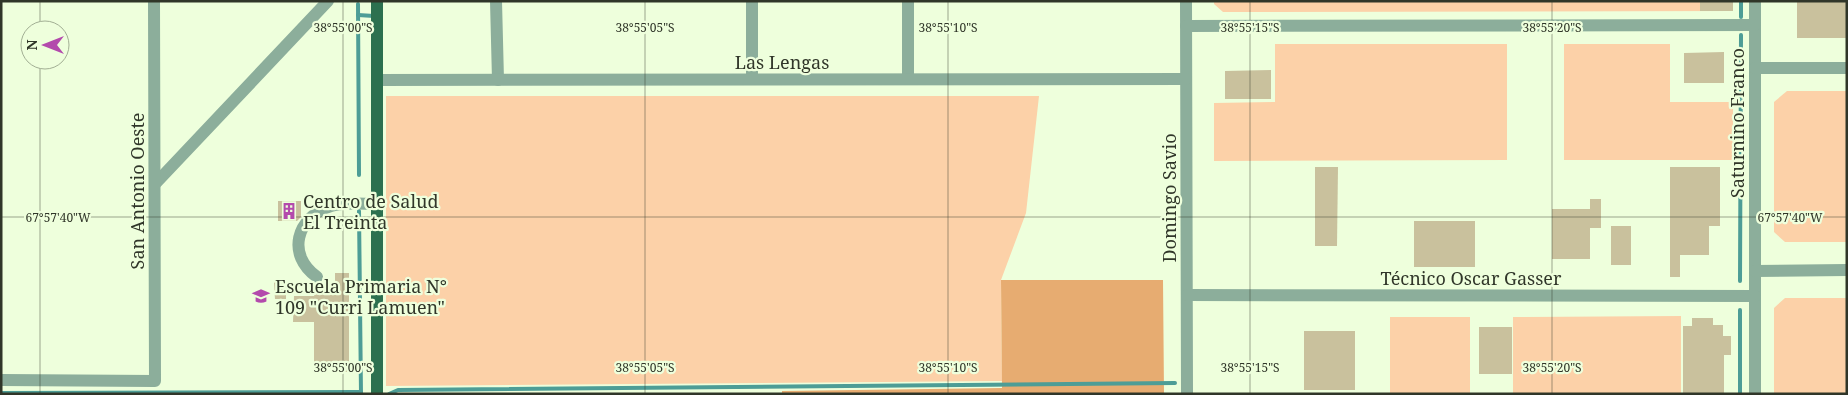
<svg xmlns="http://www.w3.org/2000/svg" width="1848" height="395" font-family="'Noto Serif',serif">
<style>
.green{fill:#fcd1a8}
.forest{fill:#e7ac71}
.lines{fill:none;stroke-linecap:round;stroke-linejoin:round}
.stream{stroke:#4d9d96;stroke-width:4}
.building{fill:#c9c19d}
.minor{stroke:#8cae9b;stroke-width:12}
.major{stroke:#2c704f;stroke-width:12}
.ticks{fill:none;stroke:#303629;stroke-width:1;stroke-opacity:0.45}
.labels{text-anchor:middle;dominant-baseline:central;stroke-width:4.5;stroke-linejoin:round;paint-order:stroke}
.street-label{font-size:18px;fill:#303629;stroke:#eeffdc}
.poi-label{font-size:18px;fill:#303629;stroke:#eeffdc;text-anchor:start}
.ticks-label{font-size:12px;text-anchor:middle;fill:#303629;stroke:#eeffdc;stroke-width:4.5;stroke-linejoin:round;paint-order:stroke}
</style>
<rect width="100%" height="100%" fill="#eeffdc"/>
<g class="green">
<polygon points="1214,1 1733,1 1733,11 1223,12 1214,4"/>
<polygon points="1275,44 1507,44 1507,160 1214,161 1214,103 1275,102"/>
<polygon points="1564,44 1670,44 1670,102 1733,102 1733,160 1564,160"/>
<polygon points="1787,91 1847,91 1847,242 1785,242 1774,232 1774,102"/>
<polygon points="386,96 1039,96 1026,213 1001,280 1002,381 386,386"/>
<polygon points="1785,298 1847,298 1847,394 1774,394 1774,308"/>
<polygon points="1681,316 1681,394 1513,394 1513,317"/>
<rect x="1390" y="317" width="80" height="77"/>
</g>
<polygon class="forest" points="1001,280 1163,280 1164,394 782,394 782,391 1002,388"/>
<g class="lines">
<g class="stream">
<polyline points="358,4 359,175"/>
<polyline points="358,15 374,16"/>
<polyline points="1741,17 1741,1"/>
<polyline points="359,211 361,394"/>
<polyline points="1740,281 1741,35"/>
<polyline points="1,393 361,392"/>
<polyline points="389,394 398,390 1175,383"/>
<polyline points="1740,394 1740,310"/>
</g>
</g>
<g class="building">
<rect x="1700" y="1" width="33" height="10"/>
<rect x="1797" y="1" width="50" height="37"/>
<polygon points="1724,52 1724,83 1684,83 1684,53"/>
<polygon points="1271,70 1271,99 1225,99 1225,71"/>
<polygon points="1315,167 1338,167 1337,246 1315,246"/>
<polygon points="1670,167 1720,167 1720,226 1709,226 1709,255 1680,255 1680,277 1670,277"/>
<polygon points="1590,199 1601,199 1601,228 1590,228 1590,259 1552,259 1552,209 1590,209"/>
<polygon points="278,201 301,201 301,217 297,221 278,221"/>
<rect x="1414" y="221" width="61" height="46"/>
<rect x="1611" y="226" width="20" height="39"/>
<polygon points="335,273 349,273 349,372 335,372 335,369 314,369 314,322 293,322 294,296 314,296 314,290 335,290"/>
<polygon points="274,282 286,282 286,299 275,299"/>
<polygon points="1692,318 1713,318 1713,325 1723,325 1723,336 1731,336 1731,355 1724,355 1724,394 1683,394 1683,326 1692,326"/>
<rect x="1479" y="327" width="33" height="47"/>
<rect x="1304" y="331" width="51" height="59"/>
</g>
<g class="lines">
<g class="minor">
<polyline points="496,1 498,80"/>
<polyline points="752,1 752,79"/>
<polyline points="908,1 908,79"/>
<polyline points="1186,1 1187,394"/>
<polyline points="1755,1 1755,394"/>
<polyline points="1186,26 1755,25"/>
<polyline points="1755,68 1847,68"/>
<polyline points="377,80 1186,79"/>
<polyline points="155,184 328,1"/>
<polyline points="1755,271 1847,270"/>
<path d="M317 277C286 255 296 217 331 206 345 202 362 204 377 204"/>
<polyline points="1187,295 1755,296"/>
<polyline points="1,380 155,381 154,1"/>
</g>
<polyline class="major" points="377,1 377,394"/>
</g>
<path class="ticks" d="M40 1V30M343 1V394M645 1V394M948 1V394M1250 1V394M1552 1V394M40 60V394M1 217H1847"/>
<defs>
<g id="building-bare" transform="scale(1.35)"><path d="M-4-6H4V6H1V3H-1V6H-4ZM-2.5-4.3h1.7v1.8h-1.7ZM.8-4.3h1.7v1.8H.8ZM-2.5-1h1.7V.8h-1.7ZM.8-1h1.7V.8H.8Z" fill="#b34aac" stroke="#eeffdc" stroke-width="2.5" paint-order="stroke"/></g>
<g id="school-bare" transform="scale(1.35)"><path d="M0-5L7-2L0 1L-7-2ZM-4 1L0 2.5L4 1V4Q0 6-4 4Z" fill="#b34aac" stroke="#eeffdc" stroke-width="2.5" paint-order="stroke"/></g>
</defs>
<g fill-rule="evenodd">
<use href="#building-bare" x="289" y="211"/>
<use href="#school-bare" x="261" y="296"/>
</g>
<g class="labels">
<g class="street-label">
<text x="782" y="62">Las Lengas</text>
<text transform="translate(1737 123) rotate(-90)">Saturnino Franco</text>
<text transform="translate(137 191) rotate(-90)">San Antonio Oeste</text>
<text transform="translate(1169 198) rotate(-90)">Domingo Savio</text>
<text x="1471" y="278">Técnico Oscar Gasser</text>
</g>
<g class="poi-label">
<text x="303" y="201">Centro de Salud<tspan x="303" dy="21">El Treinta</tspan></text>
<text x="275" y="286">Escuela Primaria N°<tspan x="275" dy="21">109 "Curri Lamuen"</tspan></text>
</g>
</g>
<g class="ticks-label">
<text x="343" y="32">38°55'00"S</text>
<text x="645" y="32">38°55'05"S</text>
<text x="948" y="32">38°55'10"S</text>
<text x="1250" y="32">38°55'15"S</text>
<text x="1552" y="32">38°55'20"S</text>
<text x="1790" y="222">67°57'40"W</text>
<text x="58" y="222">67°57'40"W</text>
<text x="343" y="372">38°55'00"S</text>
<text x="645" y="372">38°55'05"S</text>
<text x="948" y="372">38°55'10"S</text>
<text x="1250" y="372">38°55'15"S</text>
<text x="1552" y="372">38°55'20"S</text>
</g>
<rect width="1848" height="395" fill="none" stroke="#303629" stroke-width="5"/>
<g transform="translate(45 45) rotate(270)"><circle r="24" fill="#eeffdc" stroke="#a2af94"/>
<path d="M0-4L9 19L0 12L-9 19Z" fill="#b34aac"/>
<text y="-8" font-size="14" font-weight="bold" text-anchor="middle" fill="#303629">N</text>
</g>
</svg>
